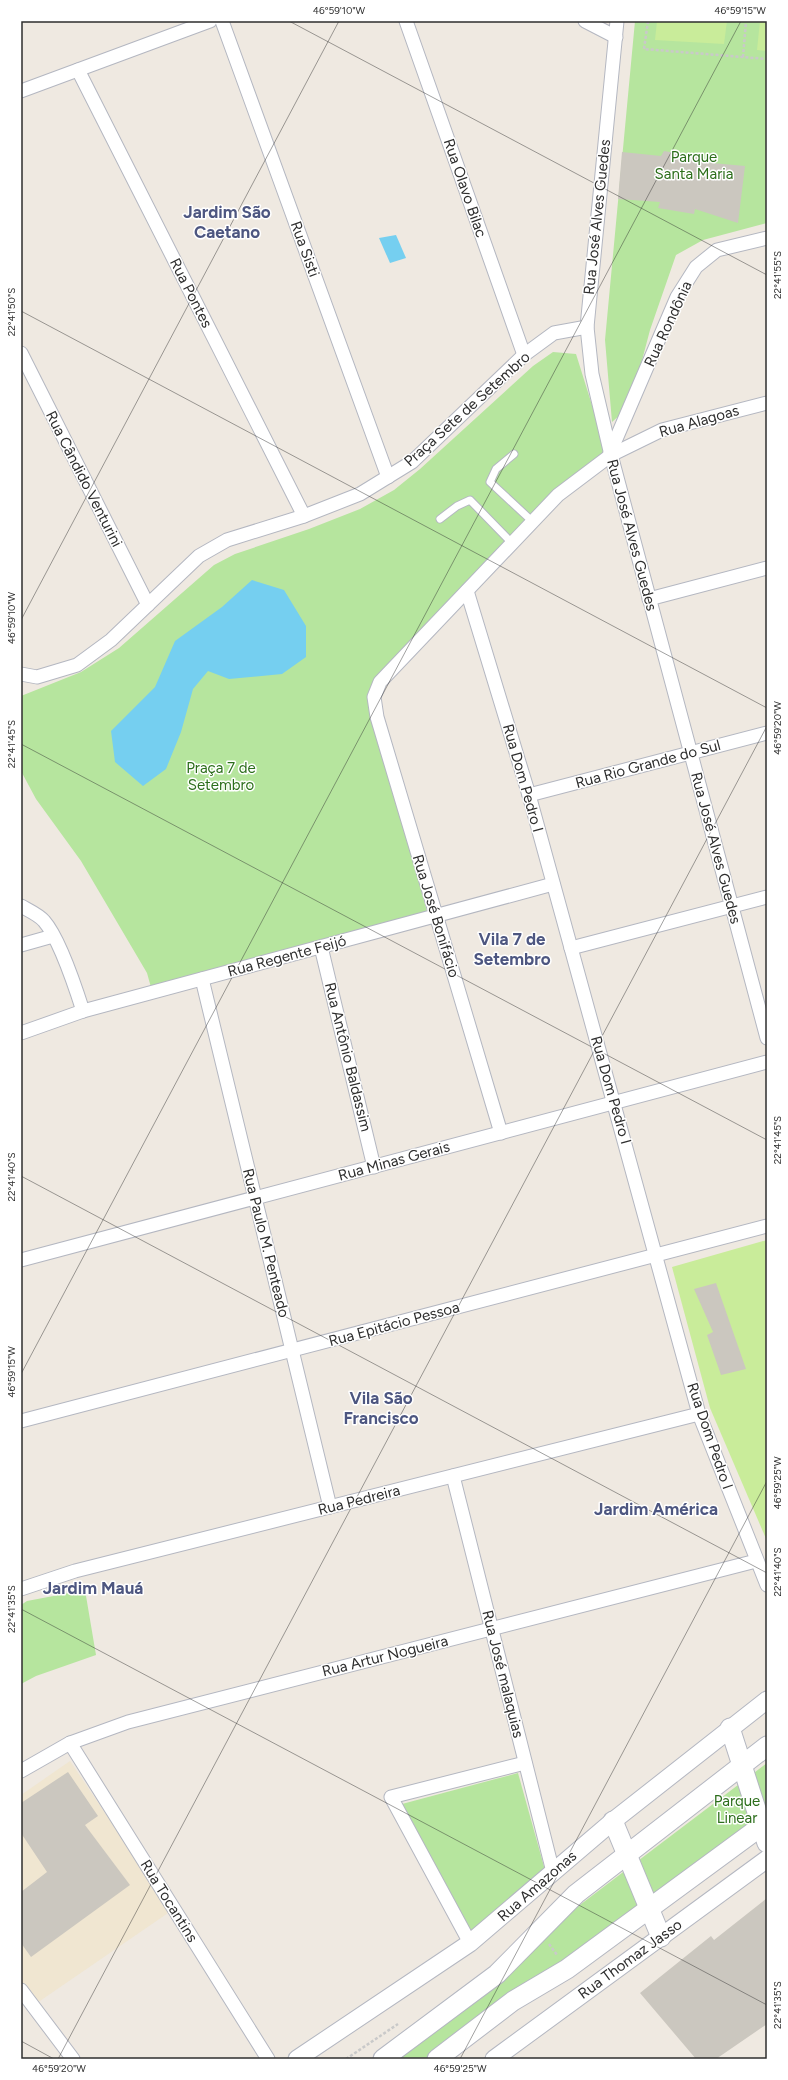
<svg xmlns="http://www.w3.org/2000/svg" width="788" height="2080" font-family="Figtree,sans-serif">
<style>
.education{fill:#f0e6d1}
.green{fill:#b6e59e}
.pitch{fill:#c9ec9a}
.water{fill:#75cff0}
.building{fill:#cbc7bf}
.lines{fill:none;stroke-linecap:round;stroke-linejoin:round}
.service-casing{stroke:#b4b7c1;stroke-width:9}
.minor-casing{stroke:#b4b7c1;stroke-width:15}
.tertiary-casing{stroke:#b4b7c1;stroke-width:19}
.secondary-casing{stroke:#b4b7c1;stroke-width:21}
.path{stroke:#c9c9c9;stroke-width:2.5;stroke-dasharray:3 2;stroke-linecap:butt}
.service{stroke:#fff;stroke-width:7}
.minor{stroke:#fff;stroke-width:13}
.tertiary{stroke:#fff;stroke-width:17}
.secondary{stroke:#fff;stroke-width:19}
.ticks{fill:none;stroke:#2e2e2e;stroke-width:1;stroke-opacity:0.45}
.labels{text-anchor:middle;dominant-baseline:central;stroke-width:3;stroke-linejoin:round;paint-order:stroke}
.park-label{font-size:15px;fill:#2c6e1b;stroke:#fff}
.street-label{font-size:15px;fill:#2e2e2e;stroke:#fff}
.quarter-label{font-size:17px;font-weight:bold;fill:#4d5680;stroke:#fff}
.neatline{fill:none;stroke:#2e2e2e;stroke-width:1.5}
.ticks-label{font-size:10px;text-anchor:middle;fill:#2e2e2e}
</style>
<rect width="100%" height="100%" fill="#efe9e1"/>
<polygon class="education" points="70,1761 171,1911 37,2003 21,1981 21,1795"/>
<g class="green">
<polygon points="635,21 767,21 767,223 703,240 676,255 650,330 630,406 612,422 605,340"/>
<polygon points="553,352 576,354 607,453 382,672 373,717 428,915 152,991 147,973 81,861 36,799 21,771 21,696 81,672 119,648 214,565 235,554 309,529 360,509 394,490 420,469 533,366"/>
<polygon points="85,1590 96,1655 36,1676 21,1684 21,1605 27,1601"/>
<polygon points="767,1763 767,1811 429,2059 398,2059 560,1920"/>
<polygon points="518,1773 545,1870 471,1931 402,1804"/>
</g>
<g class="pitch">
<polygon points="657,21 727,21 724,44 655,40"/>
<polygon points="760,21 767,21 767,51 757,50"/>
<polygon points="767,1240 767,1541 710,1408 672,1267"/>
</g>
<g class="water">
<polygon points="396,235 406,258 390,263 379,238"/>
<polygon points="252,580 284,590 306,626 306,657 282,674 229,679 208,671 193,689 181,732 166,769 143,786 115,762 111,731 155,687 175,641 222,607"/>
</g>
<g class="building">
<polygon points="664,151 698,157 701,162 745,166 738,223 695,209 694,214 658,208 660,202 618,199 622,152 661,156"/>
<polygon points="716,1283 746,1369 721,1375 707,1335 713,1332 694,1289"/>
<polygon points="68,1772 98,1816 85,1825 130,1885 31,1957 21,1943 21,1892 47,1872 21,1833 21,1803"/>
<polygon points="767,1898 767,2024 716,2059 696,2059 640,1993 711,1936 714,1940"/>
</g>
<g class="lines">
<g class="service-casing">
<g id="service">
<polyline points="514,454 496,469 490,482 533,522"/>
<polyline points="440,519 457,506 470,500 512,543"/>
</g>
</g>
<g class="minor-casing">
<g id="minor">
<polyline points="222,21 388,477"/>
<polyline points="406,21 524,355"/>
<polyline points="585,21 616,37"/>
<polyline points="617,21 587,327 592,374 611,455 767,1038"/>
<polyline points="78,70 304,516"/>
<polyline points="21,91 210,21"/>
<polyline points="21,353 148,605"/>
<polyline points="610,453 677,297 696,267 717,250 767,238"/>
<polyline points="467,591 529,795 699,1414 767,1585"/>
<polyline points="649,599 767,568"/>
<polyline points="21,674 37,677 77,665 111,640 199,556 227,540 304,516 360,494 412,462 524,355 554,333 587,327"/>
<polyline points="529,795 767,733"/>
<path d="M21 906C28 910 39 915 44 921 59 938 76 989 83 1011"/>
<polyline points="21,945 53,936"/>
<polyline points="321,947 374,1167"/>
<polyline points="571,948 767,897"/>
<polyline points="202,979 330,1507"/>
<polyline points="21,1033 83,1011 553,884"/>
<polyline points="501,1133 377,717 374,697 380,682 558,495 611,455 662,430 767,403"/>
<polyline points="21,1260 767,1062"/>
<polyline points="21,1421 767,1226"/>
<polyline points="453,1476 553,1872"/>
<polyline points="21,1589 75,1571 699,1414"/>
<polyline points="70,1743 268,2059"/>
<polyline points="21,1771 70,1743 128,1722 756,1561"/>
<polyline points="470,1943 391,1797 525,1763"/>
<polyline points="21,1990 73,2059"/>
</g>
</g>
<g class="tertiary-casing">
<g id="tertiary">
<polyline points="297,2059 470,1943 613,1821 767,1700"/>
<polyline points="494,2059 767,1859"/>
</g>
</g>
<g class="secondary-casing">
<g id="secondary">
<polyline points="730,1728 767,1843"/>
<polyline points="613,1821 661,1937"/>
<polyline points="383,2059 497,1974 576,1894 767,1746"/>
<polyline points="437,2059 513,2001 567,1969 767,1822"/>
</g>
</g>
<g class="path">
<polyline points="648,21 644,49 767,59"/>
<polyline points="743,57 746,21"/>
<polyline points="549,1944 557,1955"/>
<polyline points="346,2059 398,2024"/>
</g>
<use href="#service" class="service"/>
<use href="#minor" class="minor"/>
<use href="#tertiary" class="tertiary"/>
<use href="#secondary" class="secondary"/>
</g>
<path class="ticks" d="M289 21 767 275M21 311 767 708M21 620 339 21M21 744 767 1140M21 1176 767 1573M21 1374 741 21M21 1609 767 2005M21 2041 54 2059M58 2059 767 726M460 2059 767 1481"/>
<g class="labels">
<g class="park-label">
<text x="694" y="157">Parque<tspan x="694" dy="17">Santa Maria</tspan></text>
<text x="221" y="768">Praça 7 de<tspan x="221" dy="17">Setembro</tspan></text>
<text x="737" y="1801">Parque<tspan x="737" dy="17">Linear</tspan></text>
</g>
<g class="street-label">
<text transform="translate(465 188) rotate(71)">Rua Olavo Bilac</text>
<text transform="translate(597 217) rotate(-84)">Rua José Alves Guedes</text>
<text transform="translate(305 249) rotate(70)">Rua Sisti</text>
<text transform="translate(191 293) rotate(63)">Rua Pontes</text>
<text transform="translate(668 324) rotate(-65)">Rua Rondônia</text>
<text transform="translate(467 409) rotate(-42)">Praça Sete de Setembro</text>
<text transform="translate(699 421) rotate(-16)">Rua Alagoas</text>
<text transform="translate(84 479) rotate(63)">Rua Cândido Venturini</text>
<text transform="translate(632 535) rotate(75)">Rua José Alves Guedes</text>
<text transform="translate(648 764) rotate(-15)">Rua Rio Grande do Sul</text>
<text transform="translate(523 778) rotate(74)">Rua Dom Pedro I</text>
<text transform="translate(716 848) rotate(75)">Rua José Alves Guedes</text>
<text transform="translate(436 916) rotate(73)">Rua José Bonifácio</text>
<text transform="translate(287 956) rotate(-15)">Rua Regente Feijó</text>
<text transform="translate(348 1057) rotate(76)">Rua Antônio Baldassim</text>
<text transform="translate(611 1090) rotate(74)">Rua Dom Pedro I</text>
<text transform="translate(394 1161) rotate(-15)">Rua Minas Gerais</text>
<text transform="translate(266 1243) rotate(76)">Rua Paulo M. Penteado</text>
<text transform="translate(394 1324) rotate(-15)">Rua Epitácio Pessoa</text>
<text transform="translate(710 1436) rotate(71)">Rua Dom Pedro I</text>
<text transform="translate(359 1500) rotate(-14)">Rua Pedreira</text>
<text transform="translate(385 1656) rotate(-14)">Rua Artur Nogueira</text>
<text transform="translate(503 1674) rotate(76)">Rua José malaquias</text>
<text transform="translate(537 1886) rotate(-41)">Rua Amazonas</text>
<text transform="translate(169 1901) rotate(58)">Rua Tocantins</text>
<text transform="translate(630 1959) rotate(-36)">Rua Thomaz Jasso</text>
</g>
<g class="quarter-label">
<text x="227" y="212">Jardim São<tspan x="227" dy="20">Caetano</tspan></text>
<text x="512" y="939">Vila 7 de<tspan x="512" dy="20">Setembro</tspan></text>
<text x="381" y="1398">Vila São<tspan x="381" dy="20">Francisco</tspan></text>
<text x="656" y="1509">Jardim América</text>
<text x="93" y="1588">Jardim Mauá</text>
</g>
</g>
<rect width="788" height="2080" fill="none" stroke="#ffffff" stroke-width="44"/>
<rect x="22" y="22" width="744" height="2036" class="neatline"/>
<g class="ticks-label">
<text x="339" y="14">46°59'10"W</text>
<text x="740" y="14">46°59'15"W</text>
<text transform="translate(777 275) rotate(-90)" y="4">22°41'55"S</text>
<text transform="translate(11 312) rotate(-90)" y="4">22°41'50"S</text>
<text transform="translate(11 618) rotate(-90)" y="4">46°59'10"W</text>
<text transform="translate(777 728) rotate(-90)" y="4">46°59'20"W</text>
<text transform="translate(11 744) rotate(-90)" y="4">22°41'45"S</text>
<text transform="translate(777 1140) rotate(-90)" y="4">22°41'45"S</text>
<text transform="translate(11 1177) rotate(-90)" y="4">22°41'40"S</text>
<text transform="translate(11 1372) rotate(-90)" y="4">46°59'15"W</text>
<text transform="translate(777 1483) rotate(-90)" y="4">46°59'25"W</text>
<text transform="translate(777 1572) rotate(-90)" y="4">22°41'40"S</text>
<text transform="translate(11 1609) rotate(-90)" y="4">22°41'35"S</text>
<text transform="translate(777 2005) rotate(-90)" y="4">22°41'35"S</text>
<text x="59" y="2072">46°59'20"W</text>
<text x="460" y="2072">46°59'25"W</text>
</g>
</svg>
